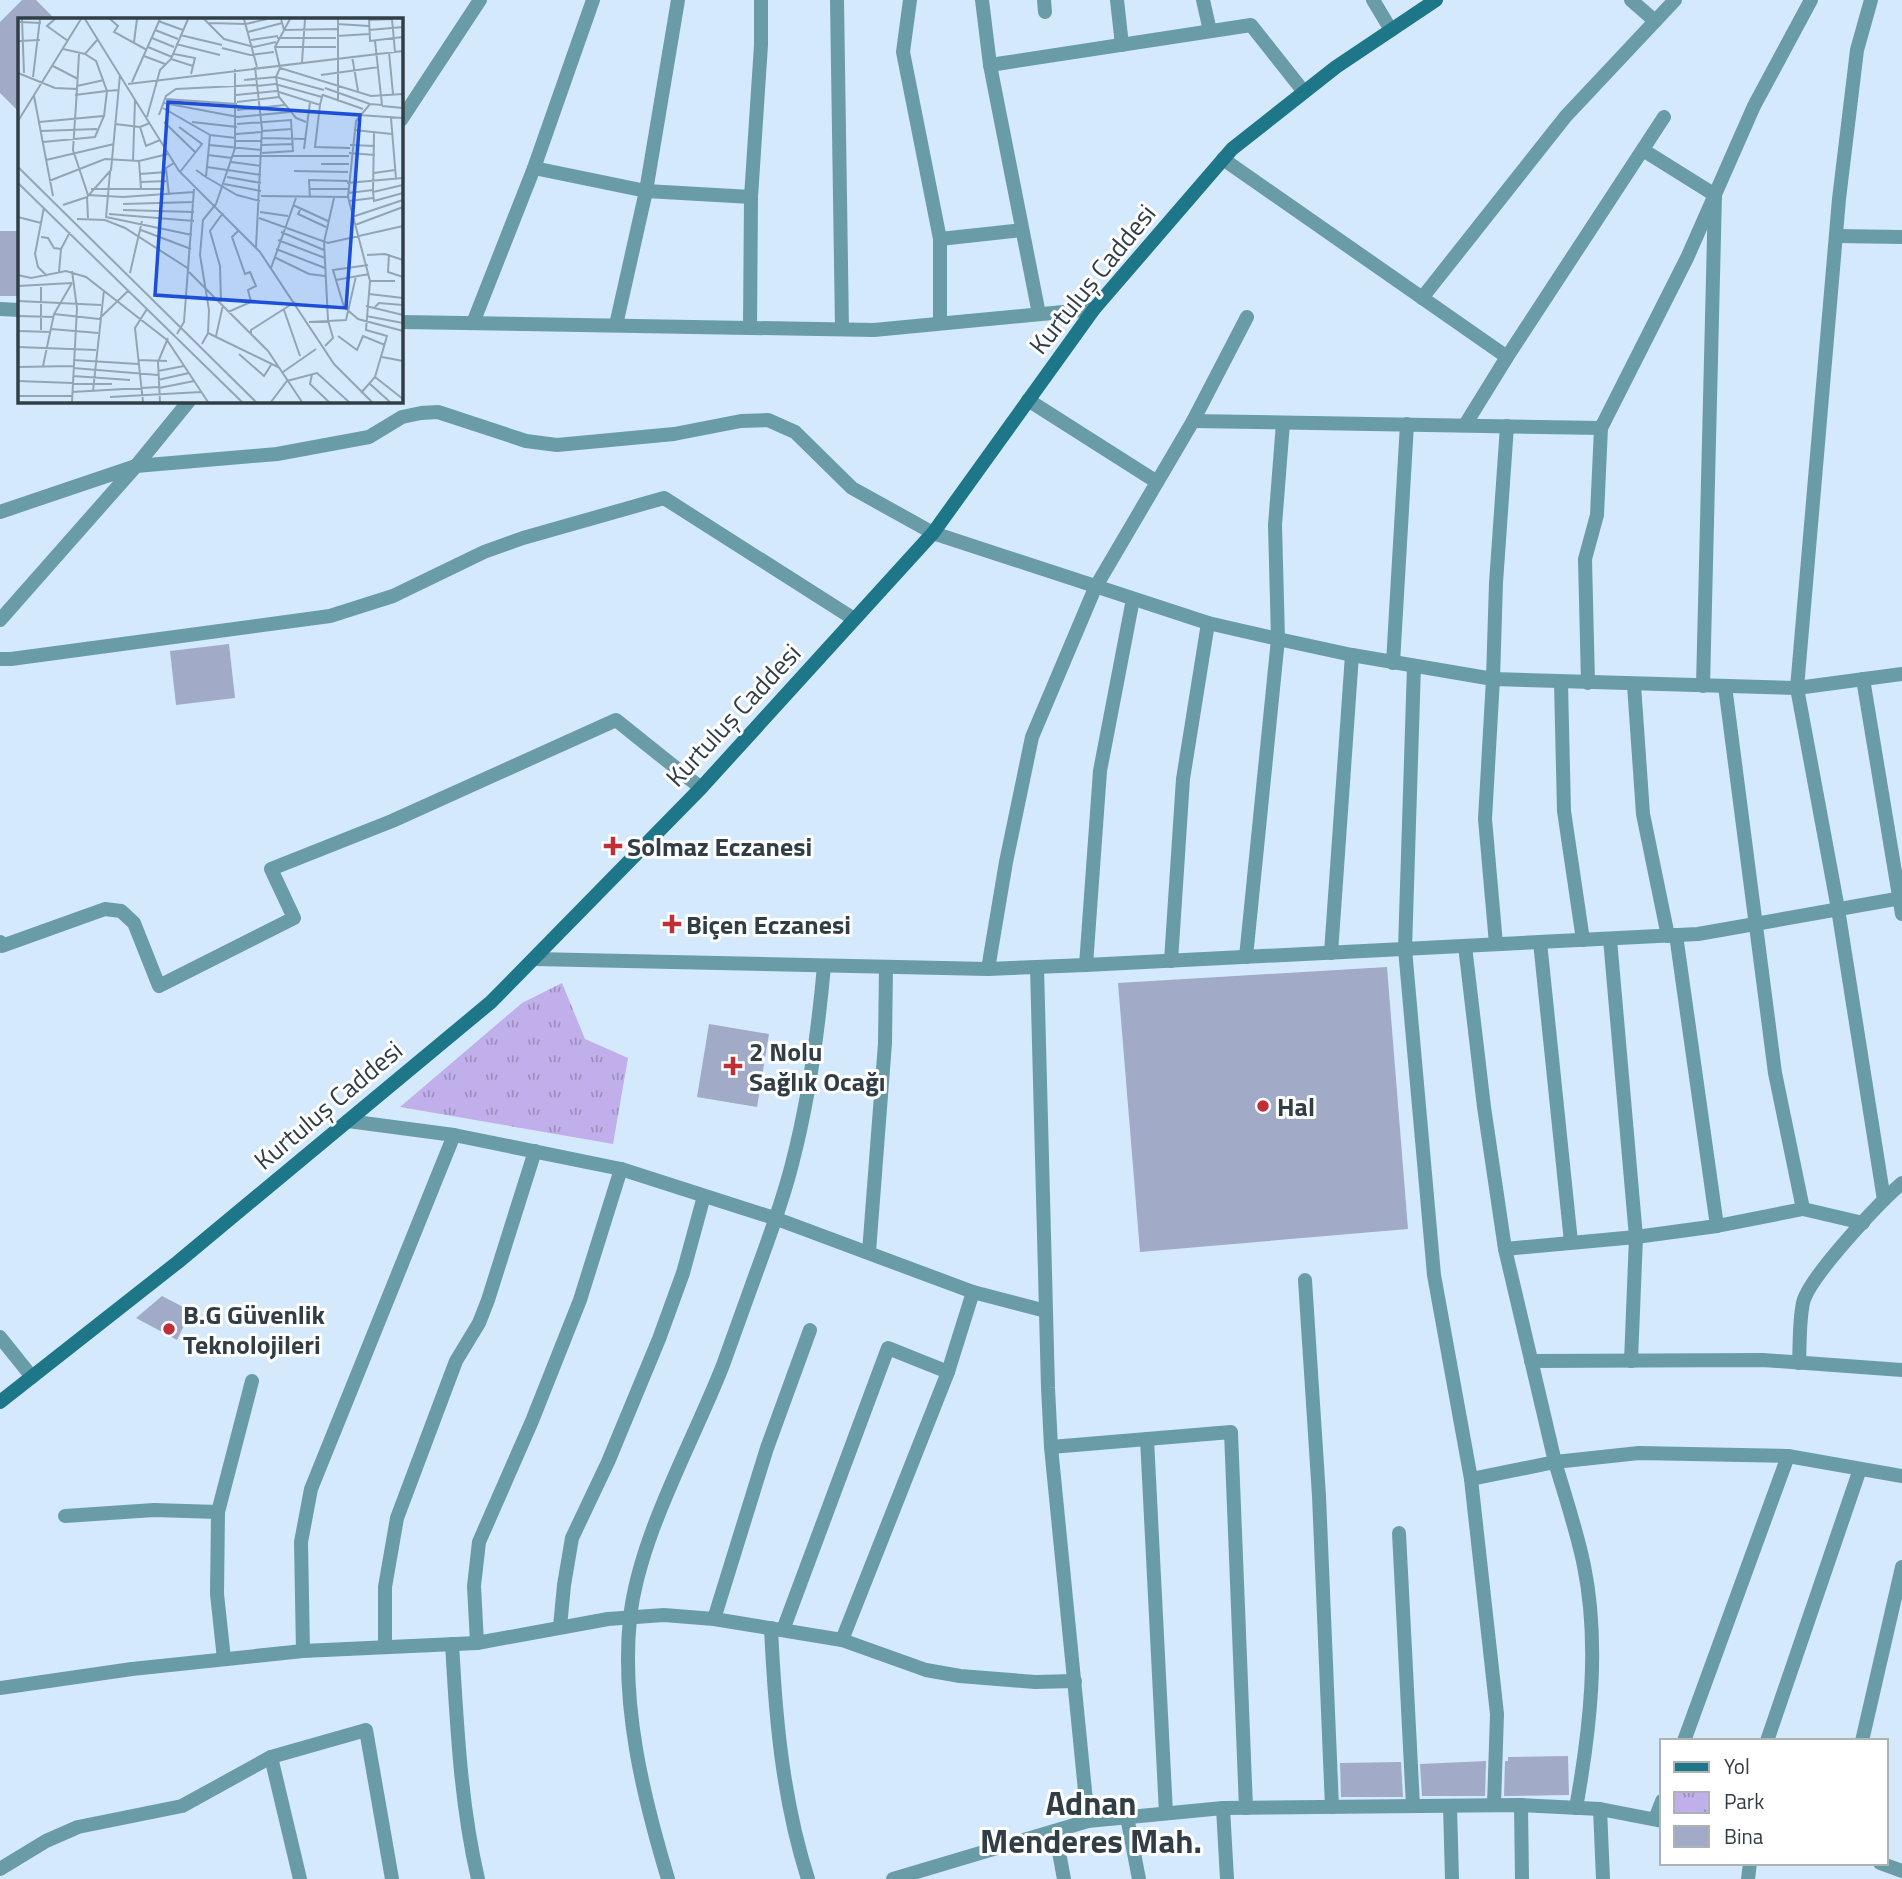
<svg xmlns="http://www.w3.org/2000/svg" width="1902" height="1879" font-family="'Titillium Web',sans-serif">
<style>
.park{fill:url(#park-tufts)}
.building{fill:#a1abc7}
.lines{fill:none;stroke-linecap:round;stroke-linejoin:round}
.service{stroke:#6a9ca7;stroke-width:14}
.minor{stroke:#6a9ca7;stroke-width:14}
.tertiary{stroke:#6a9ca7;stroke-width:14}
.secondary{stroke:#1d7788;stroke-width:14}
.poi-dot{fill:#bf2f38;stroke:#fff;stroke-width:2.5}
.labels{text-anchor:middle;dominant-baseline:central;stroke-width:6;stroke-linejoin:round;paint-order:stroke}
.street-label{font-size:26px;fill:#323e46;stroke:#fff}
.poi-label{font-size:26px;font-weight:bold;fill:#323e46;stroke:#fff;text-anchor:start}
.district-label{font-size:33px;font-weight:bold;fill:#323e46;stroke:#fff}
.inset-road{fill:none;stroke:#93a5b3;stroke-width:2}
.view{fill:#1d4ed8;fill-opacity:0.15;stroke:#1d4ed8;stroke-width:3.5}
.inset-edge{fill:none;stroke:#323e46;stroke-width:3.5}
</style>
<defs>
<pattern id="park-tufts" width="24" height="20" patternUnits="userSpaceOnUse" patternTransform="scale(1.75)"><rect width="24" height="20" fill="#c0afea"/><path d="M3 7l-1-3M5 7V3M7 7l1-3M15 17l-1-3M17 17v-4M19 17l1-3" fill="none" stroke="#9d90bf"/></pattern>
</defs>
<rect width="100%" height="100%" fill="#d4eafc"/>
<polygon class="park" points="562,983 585,1039 628,1058 613,1144 400,1107 522,1003"/>
<g class="building">
<polygon points="22,0 36,0 55,19 19,19 19,112 0,93 0,22"/>
<rect x="0" y="231" width="19" height="65"/>
<polygon points="229,644 235,698 176,705 170,651"/>
<polygon points="1387,967 1408,1229 1140,1252 1118,983"/>
<polygon points="709,1024 769,1034 757,1107 697,1097"/>
<polygon points="162,1296 191,1311 177,1340 136,1318"/>
<polygon points="1568,1756 1569,1795 1504,1796 1505,1761 1508,1761 1508,1757"/>
<polygon points="1486,1761 1485,1796 1422,1796 1420,1764"/>
<polygon points="1401,1762 1403,1797 1341,1797 1340,1763"/>
</g>
<g class="lines">
<g class="service">
<polyline points="65,1516 154,1510 218,1512"/>
<polyline points="714,1619 767,1448 810,1330"/>
<path d="M771 1628C775 1713 782 1798 808 1879"/>
<path d="M452 1644C457 1723 460 1802 478 1879"/>
<polyline points="224,1659 217,1594 218,1512 252,1381"/>
<polyline points="1684,1741 1788,1456"/>
<polyline points="1767,1741 1860,1469"/>
<polyline points="1862,1741 1902,1567"/>
<polyline points="1450,1806 1452,1879"/>
<polyline points="1655,1819 1662,1801"/>
</g>
<g class="minor">
<polyline points="837,0 842,329"/>
<polyline points="910,0 903,52 940,239 940,323"/>
<polyline points="982,0 990,65 1039,314"/>
<polyline points="1044,0 1045,12"/>
<polyline points="1117,0 1122,45"/>
<polyline points="1203,0 1210,31"/>
<polyline points="1373,0 1391,30"/>
<polyline points="1631,0 1655,21"/>
<polyline points="1871,0 1857,50 1839,199 1797,688 1838,909 1884,1200"/>
<polyline points="990,65 1251,25 1304,92"/>
<polyline points="401,120 480,0"/>
<polyline points="1643,150 1715,195 1703,686"/>
<polyline points="1223,159 1507,357 1664,117"/>
<polyline points="534,168 646,191 751,197"/>
<polyline points="1836,236 1902,237"/>
<polyline points="940,239 1022,230"/>
<polyline points="1422,298 1566,116 1675,0"/>
<polyline points="1247,317 1193,421 1601,428 1687,258 1754,106 1811,0"/>
<polyline points="473,323 534,168 593,0"/>
<polyline points="616,325 646,191 678,0"/>
<polyline points="750,327 751,197 761,45 761,0"/>
<polyline points="1028,400 1157,482"/>
<polyline points="1465,425 1507,357"/>
<polyline points="0,512 136,466 277,454 369,437 402,417 421,413 438,412 526,441 557,445 674,434 741,421 768,420 795,432 852,488 933,533 1208,623 1278,639 1352,655 1493,679 1797,688 1902,674"/>
<polyline points="0,620 136,466 189,401"/>
<polyline points="0,659 11,659 330,616 393,596 484,552 523,538 664,498 854,619"/>
<polyline points="1393,663 1407,424"/>
<polyline points="1414,666 1405,949 1434,1275 1471,1479 1497,1714 1494,1805"/>
<polyline points="1863,679 1902,914"/>
<polyline points="1561,683 1564,811 1583,940"/>
<polyline points="1588,683 1585,559 1597,515 1601,428"/>
<polyline points="1634,685 1643,814 1668,936"/>
<polyline points="1676,935 1717,1226"/>
<polyline points="1610,939 1636,1237 1631,1361"/>
<polyline points="0,942 2,946 105,909 121,911 134,923 159,986 294,918 271,869 392,821 616,720 701,788"/>
<polyline points="1540,942 1571,1242"/>
<polyline points="1496,944 1485,819 1493,679 1496,583 1507,426"/>
<polyline points="1465,946 1484,1107 1505,1249 1636,1237 1717,1226 1803,1209 1775,1073 1725,686"/>
<polyline points="1331,953 1352,655"/>
<polyline points="1246,957 1278,639 1275,525 1283,423"/>
<polyline points="1171,961 1183,779 1208,623"/>
<polyline points="1086,965 1100,771 1133,599"/>
<polyline points="1037,967 1048,1388 1051,1447 1088,1821"/>
<polyline points="988,969 1006,862 1032,737 1095,588 1193,421"/>
<polyline points="348,1121 454,1135 621,1169 777,1219 973,1292 1046,1311"/>
<polyline points="1803,1209 1863,1223"/>
<polyline points="869,1252 885,1043 886,967"/>
<polyline points="1305,1280 1319,1496 1332,1807"/>
<polyline points="0,1337 32,1377"/>
<polyline points="1531,1361 1763,1360 1902,1370"/>
<path d="M1799 1363C1800 1343 1799 1322 1803 1303 1808 1278 1880 1202 1902 1183"/>
<polyline points="1147,1439 1166,1813"/>
<polyline points="1051,1447 1231,1432 1246,1808"/>
<polyline points="1471,1479 1555,1462 1505,1249"/>
<polyline points="1399,1533 1413,1806"/>
<polyline points="560,1627 564,1585 572,1538 608,1462 659,1339 683,1273 704,1196"/>
<polyline points="783,1630 888,1348 948,1372"/>
<polyline points="842,1640 948,1372 973,1292"/>
<polyline points="477,1643 474,1586 479,1542 532,1421 580,1300 621,1169"/>
<polyline points="385,1647 385,1587 397,1518 456,1361 479,1323 488,1300 535,1151"/>
<polyline points="303,1651 301,1542 311,1489 454,1135"/>
<polyline points="0,1688 132,1669 303,1651 477,1643 608,1619 664,1615 714,1619 842,1640 926,1670 960,1676 1035,1682 1075,1681"/>
<polyline points="271,1757 300,1879"/>
<polyline points="1521,1805 1522,1879"/>
<polyline points="1223,1808 1227,1879"/>
<path d="M1576 1808C1590 1730 1600 1645 1584 1566 1577 1531 1565 1496 1555 1462L1639 1453 1788 1456 1902 1476"/>
<polyline points="1600,1809 1603,1879"/>
<polyline points="1127,1817 1139,1879"/>
<polyline points="1055,1831 1064,1879"/>
<polyline points="1880,1863 1902,1871"/>
<polyline points="0,1869 46,1841 78,1827 182,1806 271,1757 366,1730 392,1879"/>
<path d="M668 1879C643 1796 621 1706 630 1618 639 1536 693 1442 723 1365 732 1340 741 1315 750 1290 765 1248 781 1208 792 1164 809 1099 818 1033 824 966"/>
<polyline points="893,1879 1088,1821 1223,1808 1521,1805 1600,1809 1662,1821"/>
<polyline points="1748,1879 1750,1863"/>
</g>
<g class="tertiary">
<polyline points="0,309 19,310"/>
<polyline points="401,322 874,330 1094,309"/>
<polyline points="534,959 988,969 1086,965 1698,934 1902,898"/>
</g>
<polyline class="secondary" points="0,1402 178,1262 491,1002 701,788 933,533 1094,309 1232,149 1336,67 1436,0"/>
</g>
<g class="poi-dot">
<path d="M609.5 835.5h7v7h7v7h-7v7h-7v-7h-7v-7h7z"/>
<path d="M668.5 913.5h7v7h7v7h-7v7h-7v-7h-7v-7h7z"/>
<path d="M729.5 1055.5h7v7h7v7h-7v7h-7v-7h-7v-7h7z"/>
<circle cx="1263" cy="1106" r="7"/>
<circle cx="169" cy="1329" r="7"/>
</g>
<g class="labels">
<g class="street-label">
<text transform="translate(1092 279) rotate(-51)">Kurtuluş Caddesi</text>
<text transform="translate(733 715) rotate(-47)">Kurtuluş Caddesi</text>
<text transform="translate(328 1105) rotate(-40)">Kurtuluş Caddesi</text>
</g>
<g class="poi-label">
<text x="627" y="846">Solmaz Eczanesi</text>
<text x="686" y="924">Biçen Eczanesi</text>
<text x="749" y="1051">2 Nolu<tspan x="749" dy="30">Sağlık Ocağı</tspan></text>
<text x="1277" y="1106">Hal</text>
<text x="183" y="1314">B.G Güvenlik<tspan x="183" dy="30">Teknolojileri</tspan></text>
</g>
<g class="district-label">
<text x="1091" y="1803">Adnan<tspan x="1091" dy="38">Menderes Mah.</tspan></text>
</g>
</g>
<g transform="translate(18 18)">
<rect width="385" height="385" fill="#d4eafc"/>
<path class="inset-road" d="M4 1 6 55M37 1 29 8 50 23M67 1 161 153 242 234 316 346 354 384M92 1 100 8 96 14 129 32M186 1 206 21 236 29 258 24M226 1 239 49M263 1 266 12 319 11M272 1 257 29 262 50 353 78 385 76M320 1V82M351 1 352 23 385 19M374 1 377 34M351 2 374 1M140 3 165 12M2 4 23 5M190 5 228 6 249 1M319 6 351 8M137 12 160 21M351 12 385 9M230 14 264 5M162 17 204 27M319 18 351 16M134 20 156 29M259 20H318M233 22 260 18M0 23 22 22M116 24 119 1M158 26 202 37M130 29 154 39M257 29H318M204 30 232 37 256 34M45 31 67 36 80 21M371 34 375 76M67 36 78 43 89 73 101 72M156 36 177 40 173 56M126 38 147 46M334 38 340 73M153 41 175 48M284 44 287 1M35 48 60 61M237 49 244 111 238 229M0 55 37 70 59 71 55 132 70 177 105 179 176 174M303 57 361 49M15 59 22 1M226 62 258 59 262 50M114 64 142 1M110 66 385 33M59 68 86 62M239 68 257 66 304 79 305 76M307 70 352 86M59 71 61 36M57 77 89 73 86 98M218 77 258 73 302 87 304 79M305 77 345 91M16 78 35 178M148 81 219 86M219 84 261 79M146 85 220 99 272 94M302 87 297 129 332 130M364 88 385 90M145 90 192 117 188 159 178 152M219 92 267 87M141 97 148 78 158 71 239 67M341 97 385 100M129 99 142 52 153 41 170 1M373 100 378 161M0 103 63 1M21 104 86 98 77 119 25 124M146 104 177 134M174 104 219 109M288 104 278 100 261 79 258 59 306 72M97 106 122 109 132 105M219 106 273 102 275 133 244 135M122 109 128 128 142 122M161 109 184 126 162 154M336 112 374 116M23 113 79 111M244 113 274 111M356 115 355 174 385 167M218 116 244 114M192 117 218 120M244 120 287 121M217 123H244M191 127 244 132M244 127 274 126M332 127 357 128M286 131 292 84M331 135 357 137M190 137 214 140M215 138H331M28 142 96 126M115 143 117 82M121 143 123 171M213 144 243 148M303 146H331M0 149 238 384M189 149 243 157M276 153 330 154M356 155 377 152M122 156 149 154M188 159 219 177 242 183M209 159 243 165M31 163 87 141 121 143 150 136M123 164 149 163M0 165 224 384M329 165 385 160M206 166 243 173M73 171H146M291 171H330M355 174 356 183 385 175M330 175 355 172M151 177 148 150 156 145M243 178 330 179M292 180 291 162 330 163M331 183 355 180M105 186 176 184M45 187 69 179M275 187 310 203M283 190 280 196 308 209M105 192 176 194M242 194 270 198M91 196 176 203M0 199 23 205 26 189M88 199 174 217M334 199 385 182M70 200 69 179 93 152 102 57M88 200 92 154M241 200 310 225 385 208M59 201 87 202 107 210 171 251M23 205 17 236 20 249 29 258M337 207 385 189M123 212 173 231M263 214 306 232M23 219 30 220 36 230 43 231M260 222 307 240M258 231 307 250M371 236 370 254 385 259M349 237 367 236 385 242M256 239 291 256 307 258M350 247 315 252 326 289 340 301 385 313M253 250 278 180M41 254 43 231 52 214M171 254 250 333 284 384M112 255 124 203M0 257 13 260 48 253 68 259 149 322 190 384M318 262 351 256M352 263H377M0 268 54 265M351 276 385 280M0 283 83 287M203 284 202 248 192 213 205 195M348 288 385 297M357 289 361 285 385 287M266 292 282 338M210 294 233 284 230 272 238 268 232 254 227 256 214 219 221 212M36 296 81 301 111 272M0 298 36 299M348 298 385 305M291 304 328 302 338 258M33 311 80 315M23 312V269M0 313 32 314M190 315 262 350M159 316 166 304 176 171M233 317V312L277 284M198 318 205 287M320 318 339 332 345 318 367 327M184 326 190 315 191 292 182 237 185 202 198 186 217 130V51M307 328 315 320 310 302 306 224 316 180M0 329 78 332M221 336 246 358 253 347M364 339 385 343M55 342 120 346M120 342 149 343M25 348 36 296 54 265M0 349 55 348M55 350 140 357M140 353 166 348M265 354 298 331M294 356 292 366 311 384M55 358 112 362M357 359 385 381M140 362 171 355M0 363 54 365M54 366H94M352 366 372 384M141 370 176 363M75 373 86 272M54 374 141 369M343 375 357 359 369 318 348 312 352 263 330 179 338 103 352 86 364 87 357 23M0 378H54M92 379 183 374M54 384 59 290 54 253M125 384 117 310 129 291M142 384 140 344 150 320M253 384 269 363 299 355 331 384"/>
<path class="view" d="M150 84 342 97 328 290 137 277Z"/>
<rect width="385" height="385" class="inset-edge"/>
</g>
<rect x="1660" y="1739" width="228" height="126" fill="#ffffff" stroke="#adb2b5" stroke-width="2"/>
<rect x="1674" y="1762" width="35" height="10" fill="#1d7788" stroke="#adb2b5" stroke-width="2"/>
<text x="1724" y="1774" font-size="21" fill="#323e46">Yol</text>
<rect x="1674" y="1792" width="35" height="21" fill="url(#park-tufts)" stroke="#adb2b5" stroke-width="2"/>
<text x="1724" y="1809" font-size="21" fill="#323e46">Park</text>
<rect x="1674" y="1826" width="35" height="21" fill="#a1abc7" stroke="#adb2b5" stroke-width="2"/>
<text x="1724" y="1844" font-size="21" fill="#323e46">Bina</text>
</svg>
